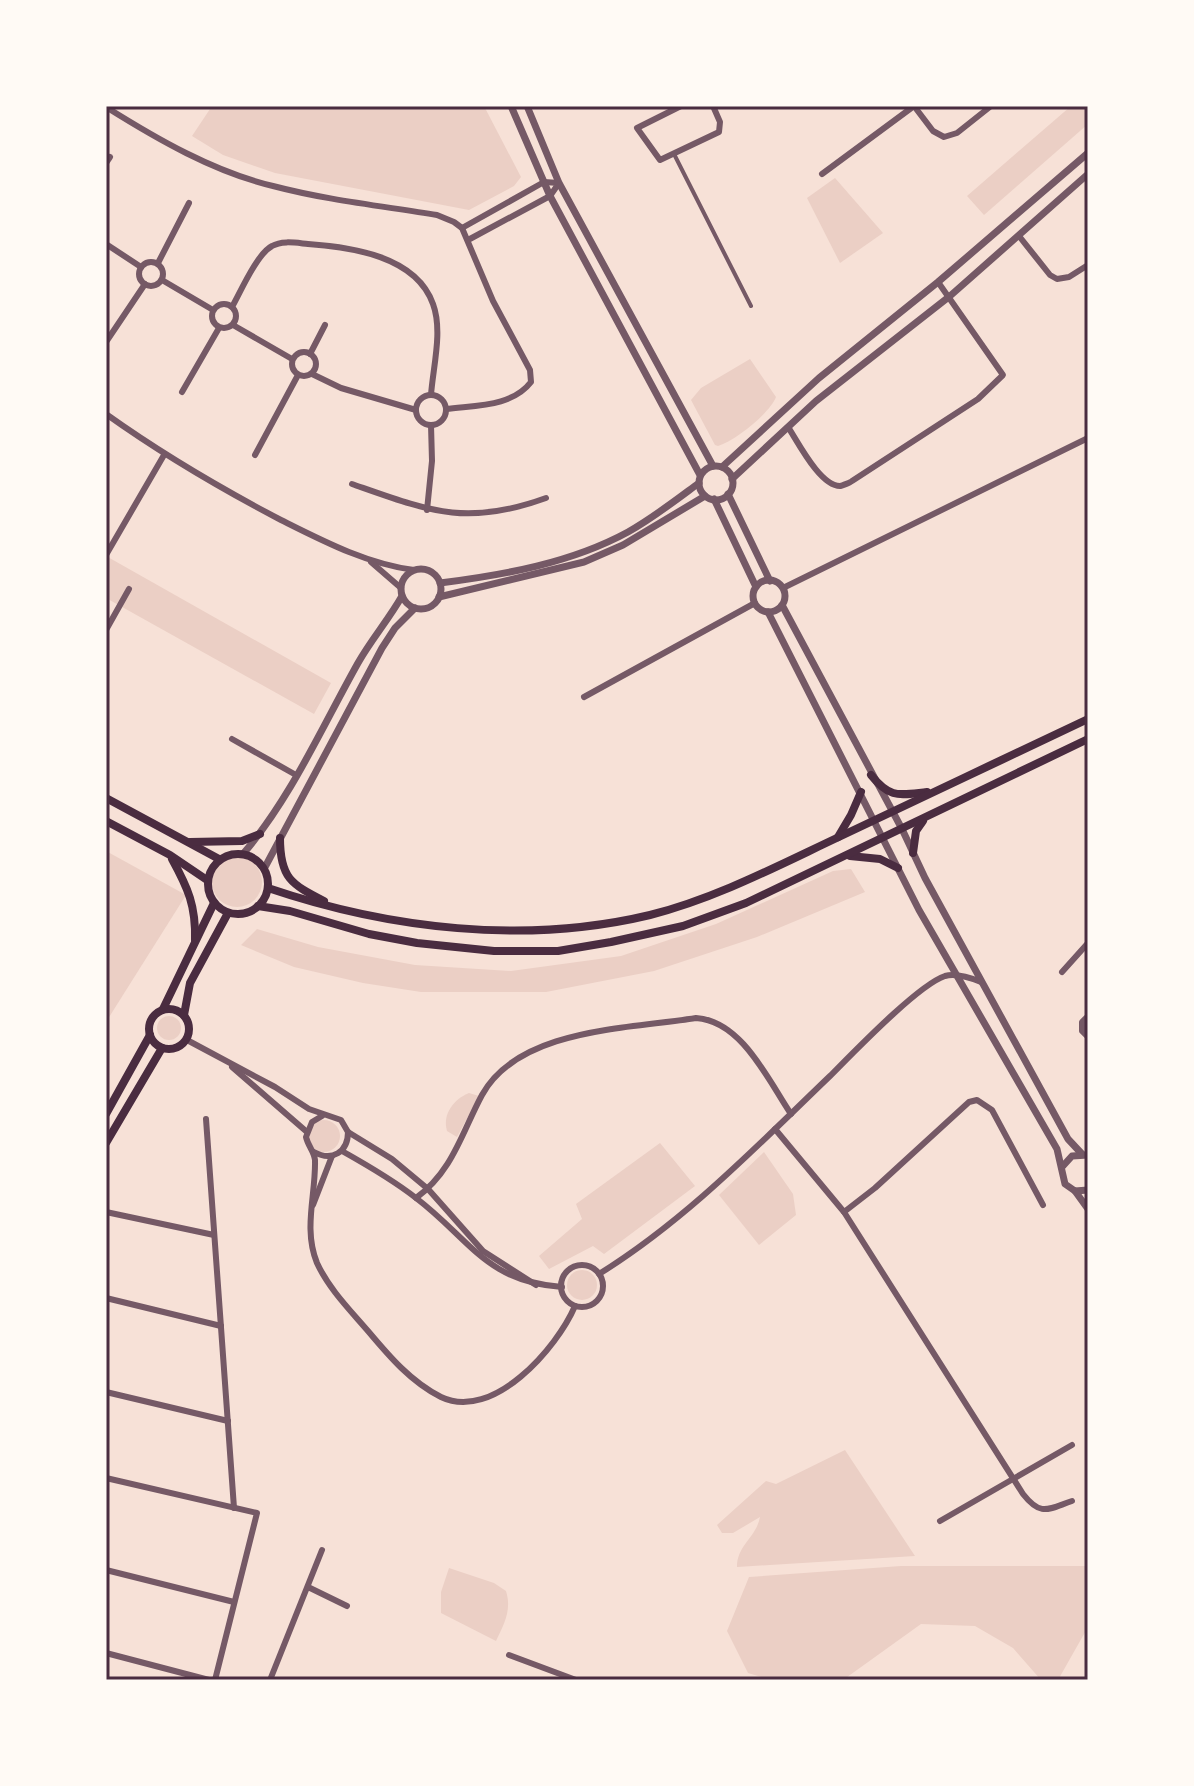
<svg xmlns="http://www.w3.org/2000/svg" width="1194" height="1786" font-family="Manrope,sans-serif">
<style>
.green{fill:#ebcfc5}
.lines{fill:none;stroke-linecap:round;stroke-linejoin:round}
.pedestrian{stroke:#755966;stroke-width:4}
.minor{stroke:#755966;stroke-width:6}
.tertiary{stroke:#755966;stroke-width:7}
.secondary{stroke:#4a2c40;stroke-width:8}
.neatline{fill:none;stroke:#4a2c40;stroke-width:3}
</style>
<rect width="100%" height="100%" fill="#f7e1d7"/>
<g class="green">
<polygon points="212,106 484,106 521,177 514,186 469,210 275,173 223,155 192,136"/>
<polygon points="1071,106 1088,106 1088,124 984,215 967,196"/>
<polygon points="835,178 883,233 840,263 807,198"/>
<path d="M750 359 776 397C769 414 736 440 718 446L715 445 691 400 701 388Z"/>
<polygon points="106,556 331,683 314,714 106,598"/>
<polygon points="106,851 186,895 106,1022"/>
<circle cx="237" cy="882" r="25"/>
<polygon points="851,869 865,892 757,937 654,971 546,992 421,992 363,983 294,967 241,945 257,929 318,947 415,965 511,971 621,956 716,924 833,871"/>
<circle cx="169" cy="1028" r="12"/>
<path d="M469 1093 479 1096 457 1137 447 1131C442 1114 454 1099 469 1093Z"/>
<circle cx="324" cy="1136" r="16"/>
<polygon points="660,1143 695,1186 604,1254 593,1246 549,1269 539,1256 582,1219 576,1204"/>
<polygon points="764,1152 793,1194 796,1215 759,1245 719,1195"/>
<circle cx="582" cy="1285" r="15"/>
<path d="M845 1450 915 1556 737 1567C737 1545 756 1538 760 1517L733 1533H722L717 1525 766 1481 776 1484Z"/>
<polygon points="901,1566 1087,1566 1088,1627 1058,1680 1041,1680 1013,1648 975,1626 921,1624 843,1680 771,1680 748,1673 727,1631 749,1577"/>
<path d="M449 1568 494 1583 506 1591C512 1610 504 1624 496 1641L441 1613V1592Z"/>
</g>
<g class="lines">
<polyline class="pedestrian" points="674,154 751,306"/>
<g class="minor">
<polyline points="681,106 637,128 660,160 719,132 720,122 713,106"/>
<polyline points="914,106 933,131 944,137 957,133 991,106"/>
<path d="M106 107C157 139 214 172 273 186 326 200 382 206 437 215L454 222 462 228 493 301 530 370 531 382C512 407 475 405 446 409"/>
<polyline points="106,163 110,157"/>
<polyline points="822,174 914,106"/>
<polyline points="462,228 544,182 559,183 550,196 468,240"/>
<polyline points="1019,236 1050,275 1057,279 1069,277 1088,265"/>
<polyline points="106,244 141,267"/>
<circle cx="151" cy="274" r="12"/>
<polyline points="158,263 189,203"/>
<polyline points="162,280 213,310"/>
<circle cx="224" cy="316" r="12"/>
<path d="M232 307C241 291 257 254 272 246 282 240 297 243 308 244 351 247 416 256 433 304 443 331 433 367 431 395"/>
<polyline points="233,325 292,359"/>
<polyline points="106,342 145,284"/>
<circle cx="304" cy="364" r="12"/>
<polyline points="310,354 325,325"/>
<polyline points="312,374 341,388 416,410"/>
<polyline points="182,392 219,328"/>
<circle cx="431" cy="410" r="15"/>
<path d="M106 414C162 454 220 488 281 520 323 541 367 564 414 570"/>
<path d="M788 427C798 442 820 486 840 486 841 486 852 482 852 481L978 399 1003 375 938 282"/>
<polyline points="255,455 298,375"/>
<path d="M352 484C429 511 466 527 546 498"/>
<polyline points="427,510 432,461 431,425"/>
<polyline points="106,555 164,455"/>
<polyline points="371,562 401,588"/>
<polyline points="783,588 1088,438"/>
<polyline points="106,630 129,589"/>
<polyline points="584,697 755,603"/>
<polyline points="232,739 296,775"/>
<polyline points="1062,972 1088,943"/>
<polyline points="1088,1016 1082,1022 1082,1031 1088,1037"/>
<polyline points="187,1040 275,1087 309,1109 341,1120 348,1132 392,1159 428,1189 483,1251 536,1285"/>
<polyline points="232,1067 307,1132"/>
<path d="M322 1116 312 1122 306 1137C308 1146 314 1151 315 1160 316 1194 303 1229 317 1263 329 1289 350 1310 368 1331 389 1356 411 1382 441 1397 493 1422 557 1348 575 1306"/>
<polyline points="206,1119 234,1508"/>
<path d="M775 1129 844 1212 1023 1494C1041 1517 1048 1509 1072 1501"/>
<path d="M342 1151C367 1165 393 1180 416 1198 470 1239 486 1282 562 1287"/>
<path d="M314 1152C332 1162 348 1152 348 1132"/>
<path d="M416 1198C453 1171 462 1132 482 1095 519 1028 629 1029 696 1018 742 1021 768 1080 791 1114"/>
<polyline points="313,1205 332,1156"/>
<polyline points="106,1212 214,1235"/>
<polyline points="844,1212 875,1188 969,1102 977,1100 992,1110 1043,1205"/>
<circle cx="582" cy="1286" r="21"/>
<path d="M599 1274C686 1220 757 1146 830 1076 853 1053 918 985 945 976 956 973 971 978 981 982"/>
<polyline points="106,1298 221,1326"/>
<polyline points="106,1392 228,1421"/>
<polyline points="106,1478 257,1513 215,1680"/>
<polyline points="940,1521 1072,1445"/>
<polyline points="106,1570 234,1602"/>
<polyline points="308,1587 347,1606"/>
<polyline points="106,1653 209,1680"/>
<polyline points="509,1655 576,1680"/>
<polyline points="270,1680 322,1550"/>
</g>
<g class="tertiary">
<polyline points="511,106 550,196 700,475"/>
<polyline points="527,106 559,183 713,466"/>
<circle cx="716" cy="483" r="17"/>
<polyline points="722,467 819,378 938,282 1088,153"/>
<polyline points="732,479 816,401 950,296 1088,174"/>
<polyline points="728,494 770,581"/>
<polyline points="714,499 756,587"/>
<circle cx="421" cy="589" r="20"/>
<circle cx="769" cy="596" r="16"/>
<path d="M440 583C504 575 571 563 628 532 653 518 676 500 699 483"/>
<polyline points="439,597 584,562 623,545 705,496"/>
<polyline points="782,605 902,829 925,878 1068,1139 1082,1154"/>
<polyline points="768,612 919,910 1057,1149 1065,1184 1075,1191 1088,1190"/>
<path d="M243 854C291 798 322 727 358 663 371 640 389 619 402 596"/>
<polyline points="264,869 382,648 395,628 415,608"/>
<polyline points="1062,1167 1072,1156 1088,1155"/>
<polyline points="1075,1191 1088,1209"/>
</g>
<g class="secondary">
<path d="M871 775C890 799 899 795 927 792"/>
<polyline points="106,798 219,859"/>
<polyline points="106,821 170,855 207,880"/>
<polyline points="838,837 851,815 861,792"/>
<path d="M280 838C280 878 291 884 324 901"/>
<polyline points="190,842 242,841 260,834"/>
<polyline points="913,853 916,831 923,821"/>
<circle cx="238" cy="884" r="30"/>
<polyline points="850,856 880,859 898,868"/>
<path d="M172 859C188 888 196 906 195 940"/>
<path d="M268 888C389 929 525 945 650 915 717 898 779 865 841 836 923 797 1006 758 1088 719"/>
<polyline points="258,906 290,911 369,934 417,943 494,951 558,951 611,942 683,926 746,903 1088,739"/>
<circle cx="169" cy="1029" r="20"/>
<polyline points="163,1009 214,903"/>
<polyline points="184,1015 190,983 228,913"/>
<polyline points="106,1114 150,1035"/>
<polyline points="106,1143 162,1048"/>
</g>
</g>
<rect width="1194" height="1786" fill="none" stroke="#fffaf5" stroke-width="216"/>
<rect x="108" y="108" width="978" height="1570" class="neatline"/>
</svg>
